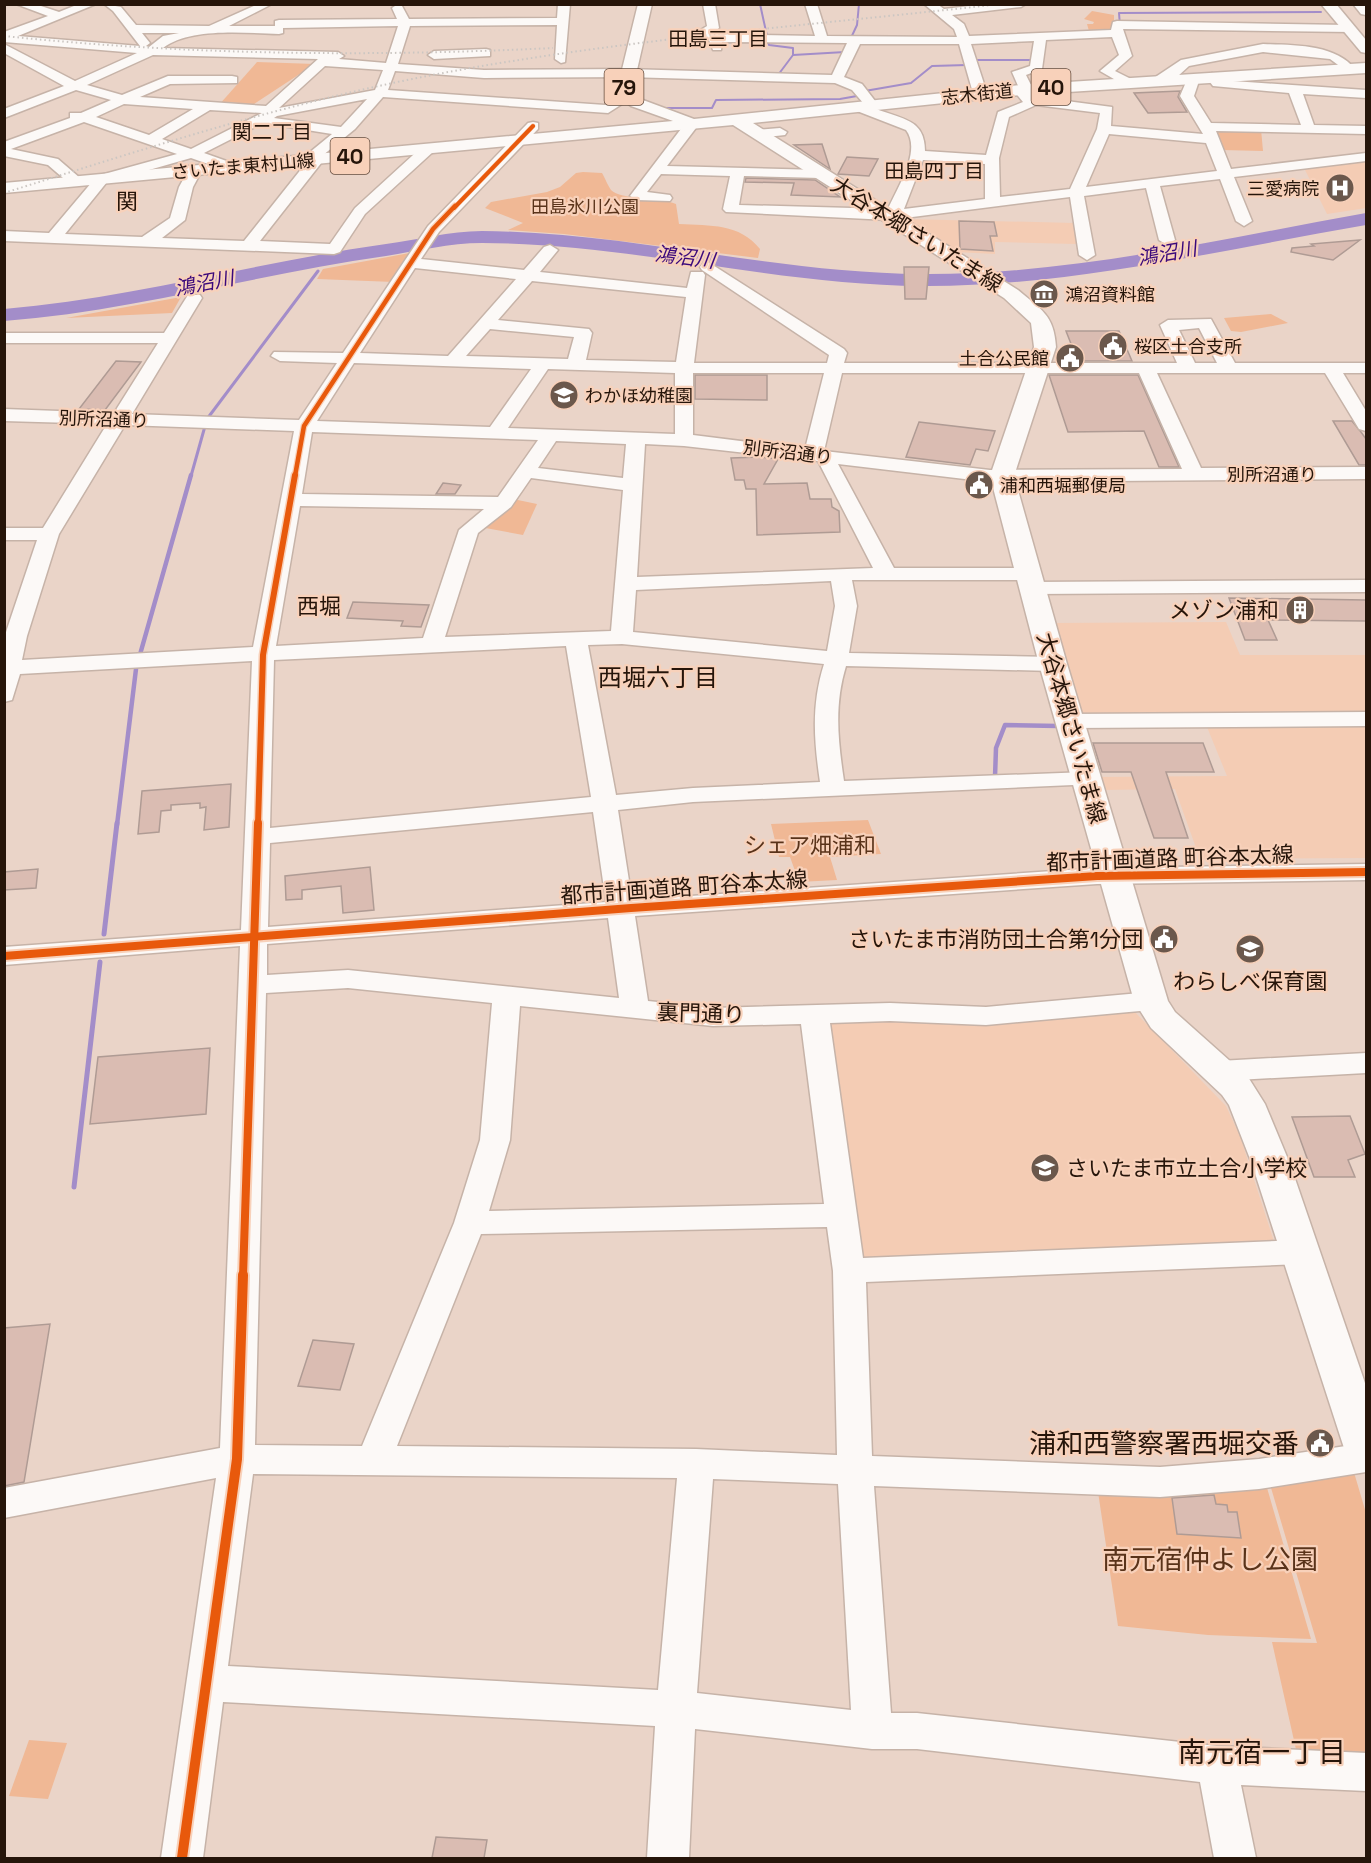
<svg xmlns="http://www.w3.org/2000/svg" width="1371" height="1863" font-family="'Space Grotesk','Noto Sans JP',sans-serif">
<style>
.built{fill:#f4ccb4}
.green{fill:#f0b895}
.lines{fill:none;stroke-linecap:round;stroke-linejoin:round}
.stream-far3{stroke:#a38dc9;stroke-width:2}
.stream-far2{stroke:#a38dc9;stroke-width:3}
.stream-far1{stroke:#a38dc9;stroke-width:4.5}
.stream{stroke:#a38dc9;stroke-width:5}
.river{fill:#a38dc9;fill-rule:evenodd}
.building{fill:#dabcb2;stroke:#af9b94;stroke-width:1.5}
.minor-casing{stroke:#c6b3a8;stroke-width:3}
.major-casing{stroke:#c6b3a8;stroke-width:3}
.highway-casing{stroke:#c6b3a8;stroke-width:3}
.minor{fill:#fcf9f7;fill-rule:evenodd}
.major{fill:#fcf9f7;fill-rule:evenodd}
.highway{fill:#fcf9f7;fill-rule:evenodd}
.rail{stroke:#cbc6c2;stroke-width:2;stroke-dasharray:1.5 3;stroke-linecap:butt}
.cycleway-far4-casing{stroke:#f8d1ba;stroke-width:5}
.cycleway-far3-casing{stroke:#f8d1ba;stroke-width:7}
.cycleway-far2-casing{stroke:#f8d1ba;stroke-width:9}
.cycleway-far1-casing{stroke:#f8d1ba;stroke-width:12}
.cycleway-casing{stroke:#f8d1ba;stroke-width:14}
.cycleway-far4{stroke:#e8590c;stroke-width:4}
.cycleway-far3{stroke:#e8590c;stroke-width:4.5}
.cycleway-far2{stroke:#e8590c;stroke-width:6}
.cycleway-far1{stroke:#e8590c;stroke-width:8}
.cycleway{stroke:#e8590c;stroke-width:10}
.labels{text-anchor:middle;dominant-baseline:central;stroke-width:4.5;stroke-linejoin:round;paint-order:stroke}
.far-street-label{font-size:18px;fill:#26150a;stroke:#f8d1ba}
.far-poi-label{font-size:18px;fill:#26150a;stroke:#f8d1ba;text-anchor:start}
.far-park-label{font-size:18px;fill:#59331a;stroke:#f8d1ba}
.far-neighbourhood-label{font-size:20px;fill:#26150a;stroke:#f8d1ba}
.far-water-label{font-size:20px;font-style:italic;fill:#3a087b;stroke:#f8d1ba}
.shield{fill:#f8d1ba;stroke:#654d3f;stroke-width:1.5}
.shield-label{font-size:21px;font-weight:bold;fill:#26150a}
.far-quarter-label{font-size:22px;fill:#26150a;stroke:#f8d1ba}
.street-label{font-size:22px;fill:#26150a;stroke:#f8d1ba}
.poi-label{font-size:22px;fill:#26150a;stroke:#f8d1ba;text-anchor:end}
.park-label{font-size:22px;fill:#59331a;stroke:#f8d1ba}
.neighbourhood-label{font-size:24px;fill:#26150a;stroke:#f8d1ba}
.near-poi-label{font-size:27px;fill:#26150a;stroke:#f8d1ba;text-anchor:end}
.near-park-label{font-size:27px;fill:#59331a;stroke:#f8d1ba}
.near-neighbourhood-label{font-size:28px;fill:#26150a;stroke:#f8d1ba}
</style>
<rect width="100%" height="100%" fill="#ead4c8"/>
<g class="built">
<polygon points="1366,160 1366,208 1327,214 1304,168"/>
<polygon points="905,219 1075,223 1076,244 995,242 995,254 957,252"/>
<polygon points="1226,622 1240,655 1366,655 1366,715 1077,716 1050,623"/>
<polygon points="1207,727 1366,727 1366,858 1200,859 1175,789 1101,790 1096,777 1227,776"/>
<polygon points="1131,1008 1226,1106 1240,1136 1276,1248 854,1266 819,1021 986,1021"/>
</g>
<g class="green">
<polygon points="1092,11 1114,15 1114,32 1089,31 1087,24 1093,24 1094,22 1084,19"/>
<polygon points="257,62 315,64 248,108 218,106"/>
<polygon points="1215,128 1261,129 1263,151 1222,150"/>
<path d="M583 172 602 173C605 178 608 186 611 190 621 200 659 197 676 204L679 224C711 226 739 223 760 249L758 258 564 234 508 230 523 223 485 208 491 202 547 192 560 187 576 173Z"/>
<polygon points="415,252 394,282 317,279 323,269"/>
<polygon points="181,297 172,313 66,318"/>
<polygon points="1271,314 1288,323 1241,332 1231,331 1224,318"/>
<polygon points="513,499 537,504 523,535 480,527"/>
<polygon points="868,820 881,854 830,857 837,880 799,882 790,857 779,857 771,824"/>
<polygon points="1353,1469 1366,1513 1366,1757 1297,1754 1272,1642 1317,1643 1269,1481"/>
<polygon points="1265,1481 1311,1639 1208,1635 1118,1626 1097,1485"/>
<polygon points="29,1740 67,1743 48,1799 9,1796"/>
</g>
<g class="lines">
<g class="stream-far3">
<polyline points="760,4 769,45 793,48 793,55 778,75"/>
<polyline points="1120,26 1119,13 1321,12"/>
<polyline points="1052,33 1078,32"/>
<polyline points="850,40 857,25 859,4"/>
<polyline points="793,55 845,52"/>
<polyline points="973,60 1033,60 1034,56"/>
<polyline points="661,108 712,108 716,100 840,99 857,96 859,92 911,83 932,66 967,65"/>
</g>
<g class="stream-far2">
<polyline points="312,266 315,262"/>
<polyline points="191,476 207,419 318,271"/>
</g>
<g class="stream-far1">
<polyline points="139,658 191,475"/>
<polyline points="992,777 995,777 996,748 1005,725 1058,726"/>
<polyline points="117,825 136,669"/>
</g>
<g class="stream">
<polyline points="104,934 117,823"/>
<polyline points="74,1187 100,962"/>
</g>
<path class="river" d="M1366 213V225C1220 250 1070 287 922 286 776 285 627 243 482 243 450 243 417 251 386 256 258 274 133 311 4 321V309C133 298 258 262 386 244 417 240 450 231 482 231 629 232 774 273 922 274 1071 275 1220 239 1366 213Z"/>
</g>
<g class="building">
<polygon points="1180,91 1178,97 1187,112 1148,113 1134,93"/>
<polygon points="822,144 830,169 794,145"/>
<polygon points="847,157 878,159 869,176 838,174"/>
<polygon points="746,178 815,180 840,197 791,195 794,183 745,182"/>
<polygon points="959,221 994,222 997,236 990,236 993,251 960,249"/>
<polygon points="1360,240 1333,260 1291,252 1292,248 1314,246 1311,244"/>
<polygon points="904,267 929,267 926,299 905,299"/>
<polygon points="1066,331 1119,331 1132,361 1063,361 1061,354 1075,354"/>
<polygon points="116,361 141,362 105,410 79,409"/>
<polygon points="695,375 767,375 767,400 695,399"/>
<polygon points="1049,375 1138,375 1179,467 1159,467 1144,431 1068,432"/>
<polygon points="1333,421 1352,421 1361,432 1366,439 1366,465 1359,465"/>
<polygon points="919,422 995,431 988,451 976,449 970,465 906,457"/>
<polygon points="760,457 778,459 764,484 807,483 810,499 831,499 832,507 839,511 840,532 757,535 756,489 746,489 744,480 735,480 731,458"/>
<polygon points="443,483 461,485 455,494 436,494"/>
<polygon points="1229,598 1366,600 1366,621 1268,620 1277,640 1245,640"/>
<polygon points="353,602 429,605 421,627 401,626 403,621 347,618"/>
<polygon points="1093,743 1203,743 1214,772 1166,772 1188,838 1154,838 1131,772 1102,772"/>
<polygon points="231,784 229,827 204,830 206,807 200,808 200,803 171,805 171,810 161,811 159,832 138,834 142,791"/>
<polygon points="370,867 374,910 343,913 341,886 302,890 302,899 286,900 285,876"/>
<polygon points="38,869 36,888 4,890 4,872"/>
<polygon points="210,1048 206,1114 90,1124 98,1057"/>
<polygon points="1350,1116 1365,1154 1348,1160 1355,1177 1314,1177 1292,1117"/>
<polygon points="50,1324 24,1482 4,1486 4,1328"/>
<polygon points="313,1340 354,1344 340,1390 298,1386"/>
<polygon points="1214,1495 1216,1504 1227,1505 1228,1512 1237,1512 1241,1538 1177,1534 1172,1498"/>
<polygon points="436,1837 487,1840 484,1858 432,1858"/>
</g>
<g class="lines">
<g class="minor-casing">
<g id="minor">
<path d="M16 4H35L59 12 79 4H96L18 36 140 46 113 11 104 4 121 7 136 25 209 26 258 4H272L229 26H275V21L279 20 397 19 392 8 398 4 402 6 409 19 557 18 558 4H570L565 62 561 63 555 59 557 25 410 26 398 64 484 70 627 69 832 75 847 43 722 42 721 50H713L709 40 699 31 707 26 703 4H715L719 28 714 32 718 34 815 36 805 4H817L827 36 957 37 954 29 924 4H937L944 9 986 4H1026L1021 7 952 15 964 24 969 36 1111 30 1113 22 1117 21 1348 25 1354 29 1352 32 1123 29 1132 56 1115 71 1131 79V85L1126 86 1100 71 1119 55 1112 37 1046 40 1042 69 1026 75 1033 89 1029 92 1036 97 1112 107 1111 126 1203 134 1180 96 1189 75H1199L1200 78 1194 96 1211 123 1301 125 1289 93 1213 86 1206 77 1212 73 1222 80 1233 81 1366 90V98L1303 94 1314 125 1366 126V134L1216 131 1231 169 1366 153V161L1234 177 1252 221 1244 226 1236 221 1220 179 1160 186 1175 240 1167 245 1159 240 1146 188 1084 196 1095 255 1087 260 1079 255 1070 197 889 220 726 212 723 209 730 176 661 174 647 192 670 195 672 198 670 201 637 200 630 196 687 121 692 120 699 124 667 166 821 170 828 174 821 178 744 176 739 205 888 209C897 188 922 151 906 130L857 111V105L864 104 852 90 835 83 627 77 484 78 395 71 388 90 605 105 614 96 626 93 633 97 608 113 383 97 355 129 322 156V162L260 241 330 244 355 208 424 145H434V151L365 214 340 252 334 254 4 241V231L49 233 97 176 177 154 84 122 11 149 58 159 80 178 82 181 80 184H70L48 165 4 156V142L70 118V113H81L111 100 76 90 4 118V109L64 86 4 53V44L75 81 137 53 4 42V32L48 16ZM398 26 386 63 339 59 344 56 338 52 163 48C190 27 246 33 279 34L283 33V28ZM142 33H179L163 36 149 47 146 46 150 43ZM1034 41 1030 66 1012 72 1019 88 1014 91 1023 102 998 112 986 155 925 151C925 119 902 119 876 109L879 106 862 84 844 77 860 44H959L973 93 980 97 987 93 971 44ZM153 55 318 59 266 106 140 97 170 84 237 83V77L232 76H168L122 95 87 85ZM325 66 383 70 375 90 279 108ZM367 99 341 127 274 118 277 116ZM124 104 193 109 149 135 96 117ZM1036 105 1100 113 1097 129 1070 189 1000 197 999 158 1009 117ZM210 110 262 113 191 149 162 139ZM263 123 332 134 304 157 302 160 306 163 244 241 162 238 185 220 193 187 202 170 195 166 190 167 179 187 170 218 142 237 65 234 107 182 191 158 225 170H235V164L204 153ZM1109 134 1206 143 1217 171 1086 187ZM923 160 985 164V199L904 209Z"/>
<path d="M1263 44C1294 45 1335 44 1355 69L1349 73 1330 59 1263 52 1189 66 1178 76 1162 83H1152L1151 80 1181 60Z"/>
<polygon points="486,49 490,50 490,56 434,59 428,55 434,51"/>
<path d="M533 122 538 123V129L439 232 421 259 524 270 544 247 550 245 558 250 540 272 687 288 691 272H703L705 275 694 363H827L829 355 702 270 700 267 702 264 708 262 844 349 847 353 844 363H1177L1160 325 1168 320 1211 319 1235 363H1366V373H1343L1366 411V431L1359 429 1325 373H1157L1201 468 1366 467V479L990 482 838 464 894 568H1029L1036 570 1040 574 1036 578 1029 580H852L857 606 849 653 1053 657 1061 659 1064 664 1061 669 1053 671 846 666C834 705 838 741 844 781L1087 772 1096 774 1099 779 1096 784 693 802 618 810 632 900 1097 868 1366 864V880L1097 884 635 916 648 1001 713 1008 890 1003 986 1007 1151 992 1161 995 1165 1001 1161 1007 1151 1010 986 1025 890 1021 830 1023 863 1258 1301 1240 1312 1244 1317 1252 1312 1260 1301 1264 866 1282 872 1456 1160 1467 1259 1459 1366 1443V1472L1259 1489 1160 1497 874 1486 891 1713H917L1217 1746 1366 1753V1791L1241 1785 1256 1858H1214L1200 1782 917 1749H872L695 1729 689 1858H647L655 1726 223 1702 203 1858H161L216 1478 4 1518V1488L220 1448 240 946 4 965V947L241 930 252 661 20 674 12 700 4 702V638L37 540H4V528H43L107 424 4 421V409L114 413 158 343H4V333H164L188 295H200L202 298 132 414 299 420 337 363 280 361 271 356 274 352 343 353 428 226 528 123ZM415 268 516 279 448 356 360 353ZM532 281 686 297 676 362 586 360 592 333 589 329 498 320ZM1199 328 1217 363H1195L1179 330ZM490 329 574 337 568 359 466 356ZM354 363 531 369 490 427 317 421ZM548 369 675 373V434L508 428ZM693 373H824L805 449 693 435ZM842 373H1139L1182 469 990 470 824 451ZM125 425 294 431 253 647 22 660 27 636 59 534ZM312 432 538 440 498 497 302 494ZM556 441 626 444 623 478 538 468ZM645 444 684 446 818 461 873 568 637 577ZM531 478 623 490 611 631 445 637 478 533 511 507ZM300 506 484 509 459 530 423 638 276 646ZM831 581 835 606 827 651 633 632 636 590ZM622 644 824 664C811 705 814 741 820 782L693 788 616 795 588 645ZM566 646 591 797 270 828 274 660ZM593 812 606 902 268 927 270 843ZM608 918 619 998 348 970 267 975V944ZM348 988 492 1003 480 1140 454 1223 362 1446 255 1445 266 993ZM520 1006 713 1026 801 1024 824 1204 489 1211 510 1140ZM827 1227 833 1271 837 1455 696 1449 397 1446 481 1234ZM253 1474 677 1478 658 1690 228 1666ZM713 1479 838 1484 851 1710 697 1693Z"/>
<polygon points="780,128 787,132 785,135 757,138 750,134 757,130"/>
<polygon points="1366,580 1366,592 1033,594 1025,593 1022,588 1025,583 1033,582"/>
<polygon points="1366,712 1366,726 1072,728 1064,726 1060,721 1064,716 1072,714"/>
<polygon points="1366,1053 1366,1073 1219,1081 1209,1078 1204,1071 1209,1064 1219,1061"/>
</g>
</g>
<g class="major-casing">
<path id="major" d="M638 4H652L632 92 643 100 694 119 1021 85 1366 63V73L1021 95 753 123 1018 290C1041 310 1054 314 1056 347L1014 476 1067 664 1168 1001 1175 1012 1248 1077 1265 1104 1290 1164 1366 1386V1465L1351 1460 1344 1448 1252 1164 1229 1105 1222 1095 1151 1028 1134 1001 1039 664 990 476 1034 347 1031 323 1004 298 733 125 4 193V183L673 121 631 106 616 94Z"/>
</g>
<g class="highway-casing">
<g id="highway">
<polygon points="1321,4 1336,4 1366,40 1366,53 1361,52"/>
<polygon points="1353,4 1366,4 1366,15 1361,14"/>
</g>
</g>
<use href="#minor" class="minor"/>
<use href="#major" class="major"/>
<use href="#highway" class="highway"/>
<g class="rail">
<path d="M4 36C187 55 369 57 553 48"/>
<path d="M4 193C141 150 276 106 417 78 609 40 806 26 1000 4"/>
</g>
<g class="cycleway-far4-casing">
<polyline id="cycleway-far4" points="454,208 533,126"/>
</g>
<g class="cycleway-far3-casing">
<polyline id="cycleway-far3" points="295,476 304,426 433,229 455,206"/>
</g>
<g class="cycleway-far2-casing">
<polyline id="cycleway-far2" points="258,825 263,655 295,475"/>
</g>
<g class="cycleway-far1-casing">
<g id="cycleway-far1">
<polyline points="4,956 631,908 1097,876 1366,872"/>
<polyline points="243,1277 258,823"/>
</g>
</g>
<g class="cycleway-casing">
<polyline id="cycleway" points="182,1858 237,1459 243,1275"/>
</g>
<use href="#cycleway-far4" class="cycleway-far4"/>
<use href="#cycleway-far3" class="cycleway-far3"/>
<use href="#cycleway-far2" class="cycleway-far2"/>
<use href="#cycleway-far1" class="cycleway-far1"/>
<use href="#cycleway" class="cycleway"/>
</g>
<defs>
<g id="hospital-disc" transform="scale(1.5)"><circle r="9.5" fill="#6b584c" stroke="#f8d1ba"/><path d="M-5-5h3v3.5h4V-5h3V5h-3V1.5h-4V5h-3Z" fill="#fff"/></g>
<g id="museum-disc" transform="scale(1.5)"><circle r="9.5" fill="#6b584c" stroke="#f8d1ba"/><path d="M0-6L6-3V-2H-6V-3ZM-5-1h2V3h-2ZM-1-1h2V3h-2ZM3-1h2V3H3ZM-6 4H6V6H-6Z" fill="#fff"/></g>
<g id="civic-disc" transform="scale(1.5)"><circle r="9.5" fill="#6b584c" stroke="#f8d1ba"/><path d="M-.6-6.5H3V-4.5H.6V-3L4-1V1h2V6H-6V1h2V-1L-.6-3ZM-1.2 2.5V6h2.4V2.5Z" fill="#fff"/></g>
<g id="school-disc" transform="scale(1.5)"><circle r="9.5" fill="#6b584c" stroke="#f8d1ba"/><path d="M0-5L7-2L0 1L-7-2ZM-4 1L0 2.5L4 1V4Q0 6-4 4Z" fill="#fff"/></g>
<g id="building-disc" transform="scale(1.5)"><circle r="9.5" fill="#6b584c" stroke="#f8d1ba"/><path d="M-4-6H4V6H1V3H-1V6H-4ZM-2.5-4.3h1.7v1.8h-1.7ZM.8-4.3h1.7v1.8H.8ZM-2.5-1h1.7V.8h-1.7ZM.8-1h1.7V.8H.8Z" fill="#fff"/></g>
</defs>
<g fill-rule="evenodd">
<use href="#hospital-disc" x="1340" y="188"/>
<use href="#museum-disc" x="1044" y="294"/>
<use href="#civic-disc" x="1113" y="346"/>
<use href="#civic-disc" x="1070" y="358"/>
<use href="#school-disc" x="564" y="395"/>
<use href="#civic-disc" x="979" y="485"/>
<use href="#building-disc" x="1300" y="610"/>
<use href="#civic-disc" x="1164" y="939"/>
<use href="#school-disc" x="1250" y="949"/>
<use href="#school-disc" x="1045" y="1168"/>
<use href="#civic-disc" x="1320" y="1443"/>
</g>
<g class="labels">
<g class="far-street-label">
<text transform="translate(977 94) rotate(-6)">志木街道</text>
<text transform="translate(243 166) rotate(-5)">さいたま東村山線</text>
<text transform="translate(104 419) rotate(2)">別所沼通り</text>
<text transform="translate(788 452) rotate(7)">別所沼通り</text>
<text x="1272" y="474">別所沼通り</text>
</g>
<g class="far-poi-label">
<text x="1319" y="188" text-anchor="end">三愛病院</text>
<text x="1065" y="294">鴻沼資料館</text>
<text x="1134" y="346">桜区土合支所</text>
<text x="1049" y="358" text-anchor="end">土合公民館</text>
<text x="585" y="395">わかほ幼稚園</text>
<text x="1000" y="485">浦和西堀郵便局</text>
</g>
<g class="far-park-label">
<text x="585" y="206">田島氷川公園</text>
</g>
<g class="far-neighbourhood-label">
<text x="718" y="39">田島三丁目</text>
<text x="272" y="132">関二丁目</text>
<text x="934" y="171">田島四丁目</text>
</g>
<g class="far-water-label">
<text transform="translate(1167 253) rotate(-10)">鴻沼川</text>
<text transform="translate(685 257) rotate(7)">鴻沼川</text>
<text transform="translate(204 283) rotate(-11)">鴻沼川</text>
</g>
<g class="shield">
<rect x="604.5" y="69" width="39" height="36" rx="4.5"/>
<rect x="1031.5" y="69" width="39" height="36" rx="4.5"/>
<rect x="330.5" y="138" width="39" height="36" rx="4.5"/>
</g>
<g class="shield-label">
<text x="624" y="87">79</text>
<text x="1051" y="87">40</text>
<text x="350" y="156">40</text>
</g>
<g class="far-quarter-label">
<text x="127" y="201">関</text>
<text x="319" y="606">西堀</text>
</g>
<g class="street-label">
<text transform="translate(917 234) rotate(32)">大谷本郷さいたま線</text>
<text transform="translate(1072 728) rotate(74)">大谷本郷さいたま線</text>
<text transform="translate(1170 858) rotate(-2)">都市計画道路 町谷本太線</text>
<text transform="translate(684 887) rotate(-4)">都市計画道路 町谷本太線</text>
<text transform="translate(701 1013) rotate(2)">裏門通り</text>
</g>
<g class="poi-label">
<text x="1279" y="610">メゾン浦和</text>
<text x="1143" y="939">さいたま市消防団土合第1分団</text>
<text x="1250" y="981" text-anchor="middle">わらしべ保育園</text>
<text x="1066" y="1168" text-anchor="start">さいたま市立土合小学校</text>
</g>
<g class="park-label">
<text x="810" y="845">シェア畑浦和</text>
</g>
<g class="neighbourhood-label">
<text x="658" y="677">西堀六丁目</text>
</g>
<g class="near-poi-label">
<text x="1299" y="1443">浦和西警察署西堀交番</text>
</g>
<g class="near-park-label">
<text x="1210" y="1559">南元宿仲よし公園</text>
</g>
<g class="near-neighbourhood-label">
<text x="1262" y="1752">南元宿一丁目</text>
</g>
</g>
<rect width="1371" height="1863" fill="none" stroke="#26150a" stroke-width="12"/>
</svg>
